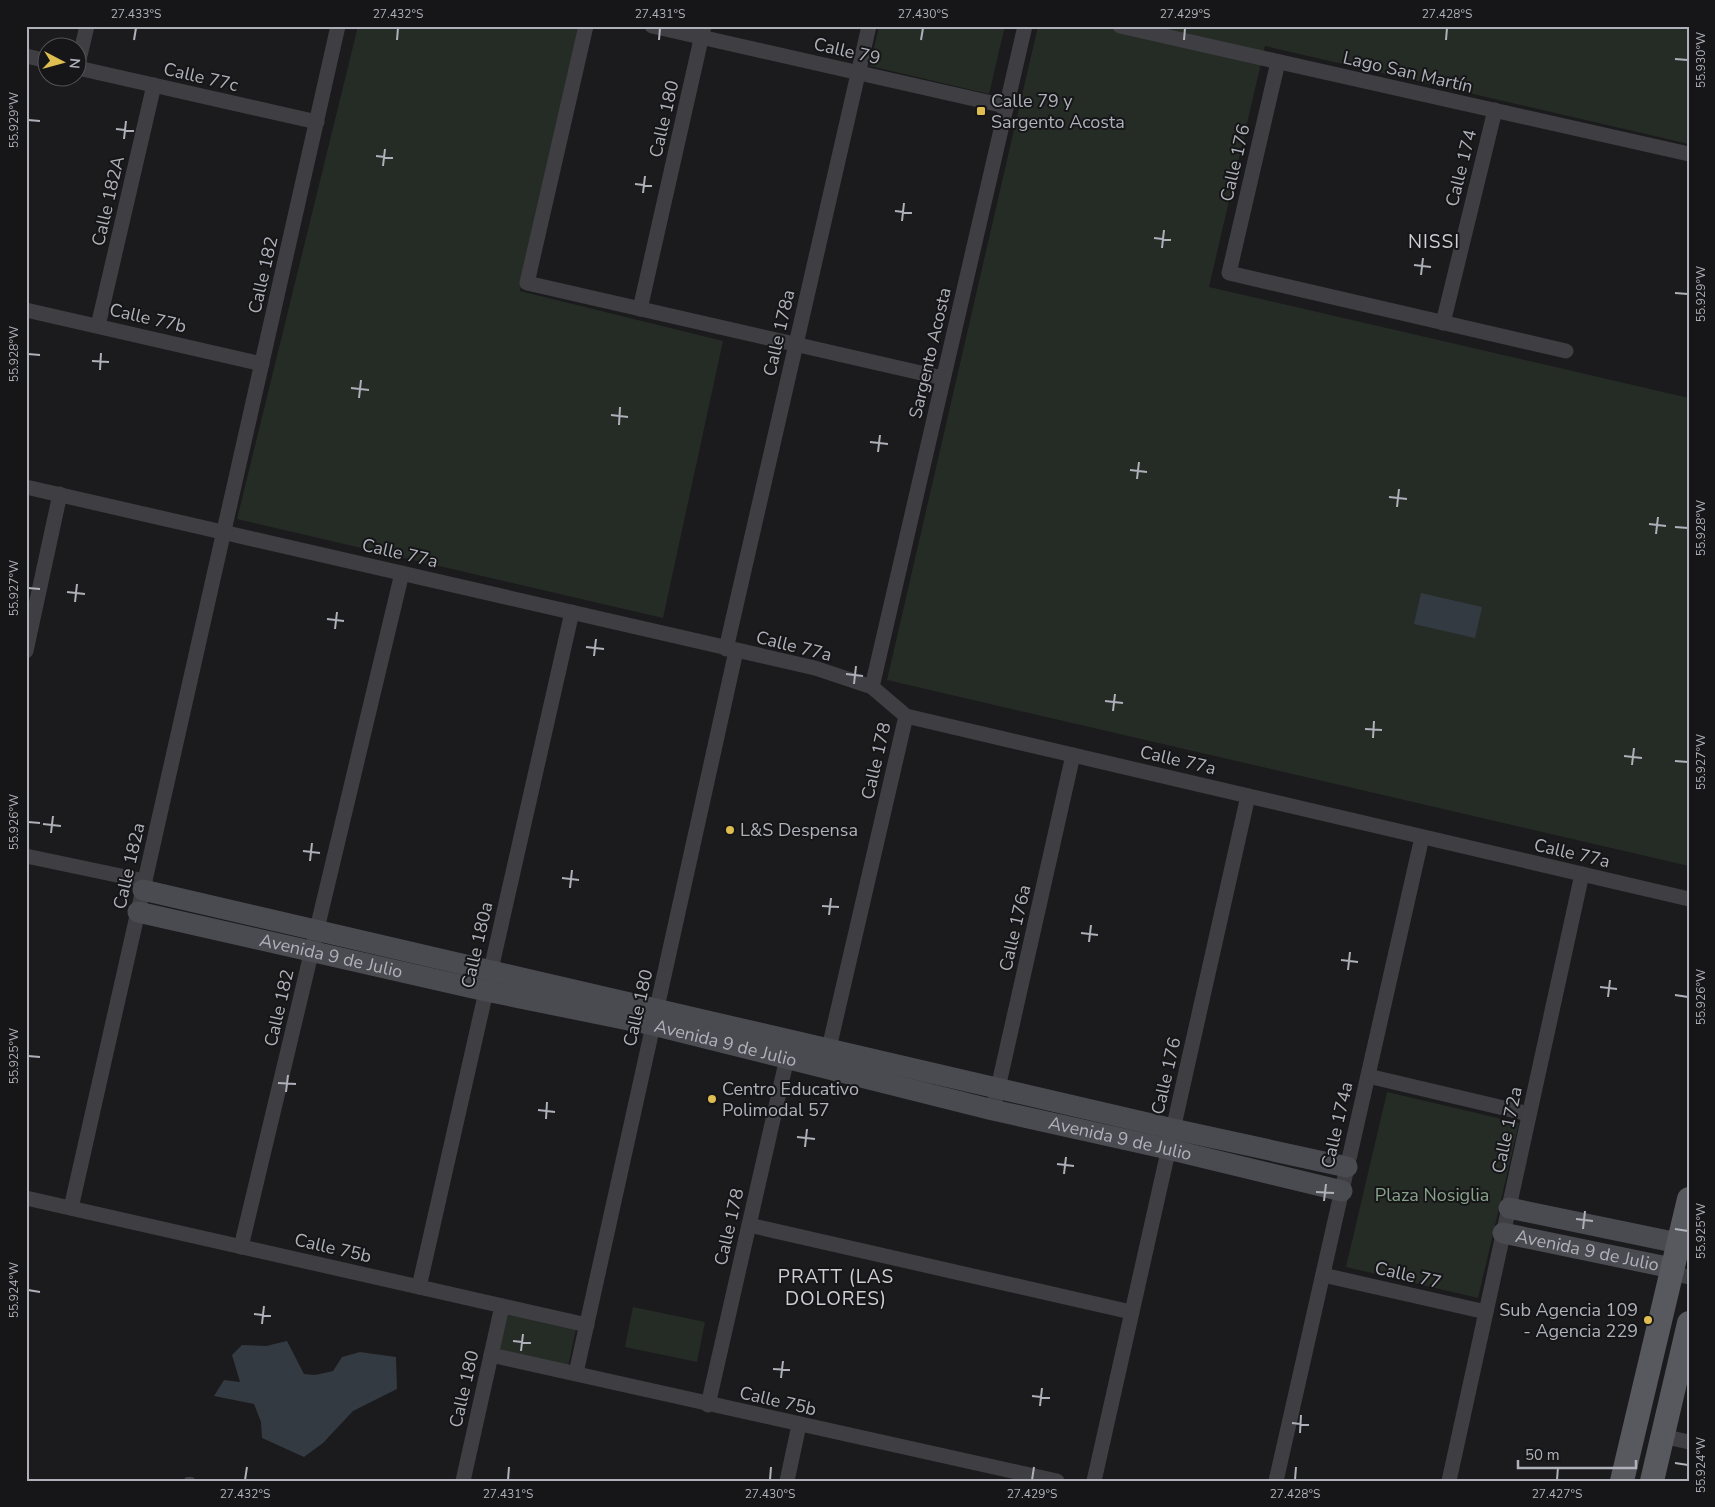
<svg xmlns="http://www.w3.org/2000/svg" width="1715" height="1507" font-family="'Nunito Sans',sans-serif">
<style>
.green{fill:#252c26}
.water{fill:#343a41}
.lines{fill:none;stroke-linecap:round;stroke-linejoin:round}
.lane{stroke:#3e3e43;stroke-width:8}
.street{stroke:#3e3e43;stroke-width:15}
.secondary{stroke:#4a4b51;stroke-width:21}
.primary{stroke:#58595f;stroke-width:24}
.ticks{fill:none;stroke:#aeb1ba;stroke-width:2}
.poi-dot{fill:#debd51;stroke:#161517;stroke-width:2}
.labels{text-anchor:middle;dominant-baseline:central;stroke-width:4;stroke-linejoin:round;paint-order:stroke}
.street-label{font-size:18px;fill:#aeb1ba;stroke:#161517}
.poi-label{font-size:18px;fill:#aeb1ba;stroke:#161517;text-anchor:start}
.park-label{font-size:18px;fill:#88a38c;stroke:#161517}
.neighbourhood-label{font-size:19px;letter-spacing:1px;fill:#cfd0d7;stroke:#161517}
.neatline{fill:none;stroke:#aeb1ba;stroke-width:2}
.ticks-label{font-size:12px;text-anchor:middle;fill:#aeb1ba}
</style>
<rect width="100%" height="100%" fill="#1b1a1c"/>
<g class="green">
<polygon points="358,26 566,26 584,31 520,291 723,341 663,618 237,519"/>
<polygon points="879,26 1005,26 989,94 870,66"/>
<polygon points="1038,26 1689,26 1689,144 1265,46 1209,287 1689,398 1689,866 887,680"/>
<polygon points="1387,1092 1519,1123 1478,1298 1346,1267"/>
<polygon points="633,1307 705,1322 697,1362 625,1347"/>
<polygon points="507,1314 576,1329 568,1367 499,1352"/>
</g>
<g class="water">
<polygon points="1421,593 1482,607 1475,638 1414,624"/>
<polygon points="287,1341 304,1374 315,1375 333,1371 342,1357 360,1352 396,1357 397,1389 353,1411 323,1443 304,1457 262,1438 261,1422 254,1404 214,1396 224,1380 240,1382 232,1355 242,1345 266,1346"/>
</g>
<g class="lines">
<polyline class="lane" points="188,1481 191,1481"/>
<g class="street">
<polyline points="586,26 527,283 943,378"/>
<polyline points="652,26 1005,106"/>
<polyline points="1120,26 1689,154"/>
<polyline points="26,56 48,61"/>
<polyline points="1278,62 1229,273 1566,351"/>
<polyline points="78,64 87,26"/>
<polyline points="78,68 317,122"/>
<polyline points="640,309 704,26"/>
<polyline points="26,310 262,364"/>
<polyline points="1443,323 1495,110"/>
<polyline points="98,326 154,85"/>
<polyline points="26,487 815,668 872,687 906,716 1689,899"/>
<polyline points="726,649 869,26"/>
<polyline points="26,651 60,494"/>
<polyline points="872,687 1025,26"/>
<polyline points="26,856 145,881"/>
<polyline points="829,1048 906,716"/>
<polyline points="1368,1076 1529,1114"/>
<polyline points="993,1110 1073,755"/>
<polyline points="26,1198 587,1325"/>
<polyline points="71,1208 338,26"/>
<polyline points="749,1225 1131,1312"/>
<polyline points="241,1247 402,573"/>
<polyline points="1670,1273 1689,1277"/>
<polyline points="1323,1275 1486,1312"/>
<polyline points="419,1287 572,612"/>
<polyline points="491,1355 1057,1481"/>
<polyline points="576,1373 736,651"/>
<polyline points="708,1405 787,1058"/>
<polyline points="1662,1436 1689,1442"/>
<polyline points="463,1481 502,1306"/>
<polyline points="787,1481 799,1425"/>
<polyline points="1094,1481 1248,796"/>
<polyline points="1276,1481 1422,837"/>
<polyline points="1449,1481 1582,874"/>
</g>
<g class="secondary">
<polyline points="143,890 1173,1129 1347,1167"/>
<path id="s1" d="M138 912 486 991 653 1025 993 1110 1168 1149 1342 1191"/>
<polyline points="1509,1208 1678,1243"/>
<path id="s2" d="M1503 1233 1672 1268"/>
</g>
<g class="primary">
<polyline points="1622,1481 1689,1199"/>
<polyline points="1652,1481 1689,1323"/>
</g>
</g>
<path class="ticks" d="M134 40 136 28M397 40 398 28M659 40 660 28M921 40 923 28M1184 40 1185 28M1446 40 1447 28M1675 59 1688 60M28 120 40 121M116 129 134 131M124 139 126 121M376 156 393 158M383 166 385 149M635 184 652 186M643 193 645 176M895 211 912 213M902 221 904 203M1154 238 1171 240M1162 248 1164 230M1414 265 1431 267M1421 275 1423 258M1675 293 1688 294M28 354 40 355M92 361 109 362M100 370 101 353M351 388 369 390M359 398 361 380M611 415 628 417M619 425 620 407M870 442 888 444M878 452 880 435M1130 470 1147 472M1137 479 1139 462M1389 497 1407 499M1397 507 1399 489M1649 524 1666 526M1675 527 1688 528M1656 534 1658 517M28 588 40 589M67 592 85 594M75 602 77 584M327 619 344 621M335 629 337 612M586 647 604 649M594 656 596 639M846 674 863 676M854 684 856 666M1105 701 1123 703M1113 711 1115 694M1365 729 1382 730M1373 738 1374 721M1624 756 1642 758M1675 761 1688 762M1632 765 1634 748M28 822 40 823M43 824 61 826M51 833 53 816M303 851 320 853M310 861 312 843M562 878 579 880M570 888 572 870M822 906 839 907M829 915 831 898M1081 933 1098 935M1089 942 1091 925M1341 960 1358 962M1348 970 1350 952M1600 987 1617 989M1675 995 1688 997M1608 997 1610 980M28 1056 40 1057M278 1083 296 1084M286 1092 288 1075M538 1110 555 1112M546 1119 547 1102M797 1137 815 1139M805 1147 807 1129M1057 1164 1074 1166M1064 1174 1066 1157M1316 1192 1334 1193M1324 1201 1326 1184M1576 1219 1593 1221M1583 1229 1585 1211M1675 1229 1688 1231M28 1290 40 1292M254 1314 271 1316M262 1324 264 1306M513 1341 531 1343M521 1351 523 1334M773 1369 790 1370M781 1378 783 1361M1032 1396 1050 1398M1040 1406 1042 1388M1292 1423 1309 1425M1300 1433 1301 1415M1675 1463 1688 1465M245 1480 247 1467M508 1480 509 1467M770 1480 771 1467M1032 1480 1034 1467M1295 1480 1296 1467M1557 1480 1558 1467"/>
<g class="poi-dot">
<rect x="976" y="106" width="10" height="10" rx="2.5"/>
<circle cx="730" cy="830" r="5"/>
<circle cx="712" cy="1099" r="5"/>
<circle cx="1648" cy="1320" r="5"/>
</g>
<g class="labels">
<g class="street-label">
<text transform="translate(847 51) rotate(13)">Calle 79</text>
<text transform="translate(1408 72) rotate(13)">Lago San Martín</text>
<text transform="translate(201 77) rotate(13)">Calle 77c</text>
<text transform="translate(664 119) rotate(-77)">Calle 180</text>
<text transform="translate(1235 163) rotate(-77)">Calle 176</text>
<text transform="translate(1461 168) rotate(-76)">Calle 174</text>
<text transform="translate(108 201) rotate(-77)">Calle 182A</text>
<text transform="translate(263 275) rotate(-77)">Calle 182</text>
<text transform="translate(148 318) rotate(13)">Calle 77b</text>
<text transform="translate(779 333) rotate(-77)">Calle 178a</text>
<text transform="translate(930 353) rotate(-77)">Sargento Acosta</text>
<text transform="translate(400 553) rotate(13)">Calle 77a</text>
<text transform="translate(794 646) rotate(14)">Calle 77a</text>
<text transform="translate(1178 760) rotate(13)">Calle 77a</text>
<text transform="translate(876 761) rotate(-77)">Calle 178</text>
<text transform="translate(1572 853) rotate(13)">Calle 77a</text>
<text transform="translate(129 866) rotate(-77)">Calle 182a</text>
<text transform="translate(1015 928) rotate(-77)">Calle 176a</text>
<text transform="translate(477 945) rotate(-77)">Calle 180a</text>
<text stroke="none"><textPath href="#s1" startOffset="198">Avenida 9 de Julio</textPath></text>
<text transform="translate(279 1008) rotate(-77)">Calle 182</text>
<text transform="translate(638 1008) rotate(-77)">Calle 180</text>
<text stroke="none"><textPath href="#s1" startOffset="602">Avenida 9 de Julio</textPath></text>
<text transform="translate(1166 1076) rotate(-77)">Calle 176</text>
<text transform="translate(1337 1125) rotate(-77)">Calle 174a</text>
<text transform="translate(1507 1130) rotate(-78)">Calle 172a</text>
<text stroke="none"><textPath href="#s1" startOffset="1008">Avenida 9 de Julio</textPath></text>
<text transform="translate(729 1227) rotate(-77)">Calle 178</text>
<text transform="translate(333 1248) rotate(13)">Calle 75b</text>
<text stroke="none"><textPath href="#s2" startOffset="86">Avenida 9 de Julio</textPath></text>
<text transform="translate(1408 1275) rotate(13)">Calle 77</text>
<text transform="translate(464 1389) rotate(-77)">Calle 180</text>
<text transform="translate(778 1401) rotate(13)">Calle 75b</text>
</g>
<g class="poi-label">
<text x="991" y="101">Calle 79 y<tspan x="991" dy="21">Sargento Acosta</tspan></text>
<text x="740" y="830">L&amp;S Despensa</text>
<text x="722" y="1089">Centro Educativo<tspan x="722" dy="21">Polimodal 57</tspan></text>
<text x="1638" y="1310" text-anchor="end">Sub Agencia 109<tspan x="1638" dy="21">- Agencia 229</tspan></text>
</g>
<g class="park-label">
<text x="1432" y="1195">Plaza Nosiglia</text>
</g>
<g class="neighbourhood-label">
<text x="1434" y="242">NISSI</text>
<text x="836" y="1277">PRATT (LAS<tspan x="836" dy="22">DOLORES)</tspan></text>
</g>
</g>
<rect width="1715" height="1507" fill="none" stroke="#161517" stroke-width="55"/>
<g transform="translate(62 62) rotate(96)"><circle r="24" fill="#161517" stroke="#535358"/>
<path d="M0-4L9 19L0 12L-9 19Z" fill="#debd51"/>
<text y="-8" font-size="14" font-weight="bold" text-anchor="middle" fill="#aeb1ba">N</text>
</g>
<path d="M1518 1460v8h118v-8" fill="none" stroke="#aeb1ba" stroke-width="2.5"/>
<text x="1525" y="1460" font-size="15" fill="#aeb1ba" stroke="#161517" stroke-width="4" paint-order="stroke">50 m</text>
<rect x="28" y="28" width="1660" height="1452" class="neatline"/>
<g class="ticks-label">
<text x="136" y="18">27.433°S</text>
<text x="398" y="18">27.432°S</text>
<text x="660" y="18">27.431°S</text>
<text x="923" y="18">27.430°S</text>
<text x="1185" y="18">27.429°S</text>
<text x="1447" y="18">27.428°S</text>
<text transform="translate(1701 60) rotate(-90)" y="4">55.930°W</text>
<text transform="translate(14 120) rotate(-90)" y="4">55.929°W</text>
<text transform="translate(1701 294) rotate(-90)" y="4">55.929°W</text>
<text transform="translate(14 354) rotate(-90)" y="4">55.928°W</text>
<text transform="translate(1701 528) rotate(-90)" y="4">55.928°W</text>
<text transform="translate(14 588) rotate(-90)" y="4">55.927°W</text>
<text transform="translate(1701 762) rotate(-90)" y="4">55.927°W</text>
<text transform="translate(14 822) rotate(-90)" y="4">55.926°W</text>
<text transform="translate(1701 997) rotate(-90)" y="4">55.926°W</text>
<text transform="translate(14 1056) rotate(-90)" y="4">55.925°W</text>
<text transform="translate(1701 1231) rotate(-90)" y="4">55.925°W</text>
<text transform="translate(14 1290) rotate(-90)" y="4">55.924°W</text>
<text transform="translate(1701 1465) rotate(-90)" y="4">55.924°W</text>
<text x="245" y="1498">27.432°S</text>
<text x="508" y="1498">27.431°S</text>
<text x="770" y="1498">27.430°S</text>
<text x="1032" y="1498">27.429°S</text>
<text x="1295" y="1498">27.428°S</text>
<text x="1557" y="1498">27.427°S</text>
</g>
</svg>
